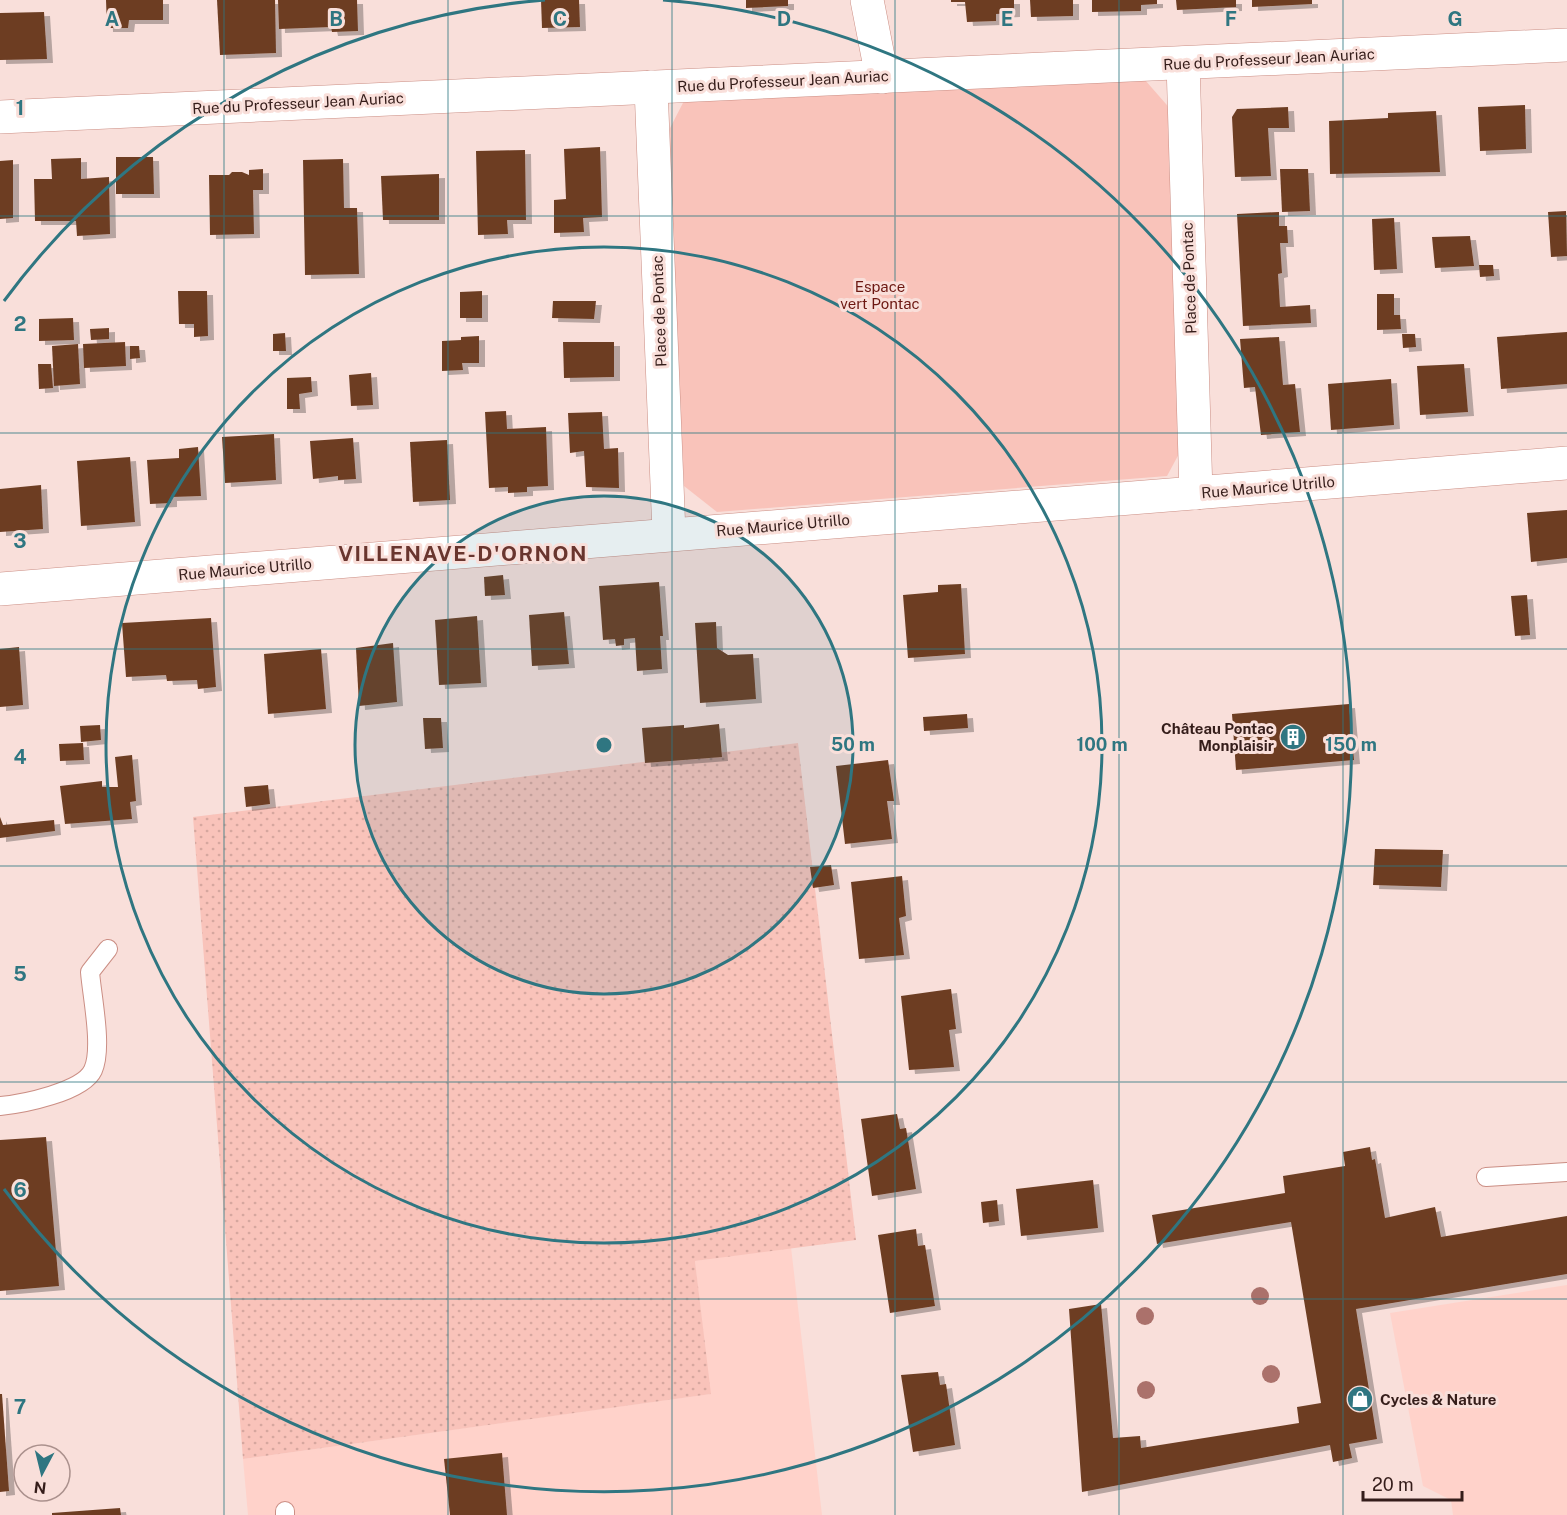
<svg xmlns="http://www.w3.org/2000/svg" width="1567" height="1515" font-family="'Public Sans',sans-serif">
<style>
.built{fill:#ffd2ca}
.grass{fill:url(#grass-dots)}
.park{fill:#f9c3ba}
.building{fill:#6d3e24;filter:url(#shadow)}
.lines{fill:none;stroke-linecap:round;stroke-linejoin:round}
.service-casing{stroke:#cb8e84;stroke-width:20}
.minor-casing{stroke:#cb8e84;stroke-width:34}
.service{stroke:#fff;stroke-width:18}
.minor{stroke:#fff;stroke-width:33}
.tree{fill:#ab716b}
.grid{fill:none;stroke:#2f7681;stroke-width:1.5;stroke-opacity:0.55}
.ring{fill:none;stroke:#2f7681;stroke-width:3}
.labels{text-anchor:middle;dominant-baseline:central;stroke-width:6;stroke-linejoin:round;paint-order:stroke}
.street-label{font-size:15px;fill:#351d1a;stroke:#f9dfda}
.park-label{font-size:15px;fill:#6c1711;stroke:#f9dfda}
.poi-label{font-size:15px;font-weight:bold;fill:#351d1a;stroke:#f9dfda;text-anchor:end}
.district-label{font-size:21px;font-weight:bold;letter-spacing:1.5px;fill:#69352e;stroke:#f9dfda}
.grid-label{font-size:20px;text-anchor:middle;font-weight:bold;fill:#2f7681;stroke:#f9dfda;stroke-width:6;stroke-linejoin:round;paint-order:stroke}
.centre{fill:#2f7681;stroke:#f9dfda;stroke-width:3}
.ring-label{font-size:18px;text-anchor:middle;font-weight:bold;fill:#2f7681;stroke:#f9dfda;stroke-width:6;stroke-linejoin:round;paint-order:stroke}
</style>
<defs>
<pattern id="grass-dots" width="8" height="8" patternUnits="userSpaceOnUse" patternTransform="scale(1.5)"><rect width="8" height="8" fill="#f9c3ba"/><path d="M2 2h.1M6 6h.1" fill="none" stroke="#d6a79f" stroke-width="1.8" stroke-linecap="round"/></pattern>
<filter id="shadow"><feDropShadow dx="6" dy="4" stdDeviation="0" flood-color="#0004"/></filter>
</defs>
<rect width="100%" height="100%" fill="#f9dfda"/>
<g class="built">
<polygon points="791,1247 822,1515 248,1515 243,1459 710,1394 695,1261"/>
<polygon points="1567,1285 1567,1515 1453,1515 1451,1500 1423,1486 1390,1313"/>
</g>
<polygon class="grass" points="798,743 856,1240 695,1261 711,1394 243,1459 193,817"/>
<polygon class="park" points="1145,80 1173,112 1187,439 1167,476 717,512 684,486 668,132 685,99"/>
<g class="building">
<polygon points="106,0 163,0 163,20 129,20 128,28 107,28"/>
<polygon points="217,0 275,0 276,53 220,55"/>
<polygon points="278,0 357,0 358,31 332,32 331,27 279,29"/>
<polygon points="541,0 579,0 580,27 542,28"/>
<polygon points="746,0 788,0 788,6 746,8"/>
<polygon points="951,0 1014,0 1014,13 996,14 996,21 967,22 965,2 951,2"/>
<polygon points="1030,0 1073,0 1073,16 1031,17"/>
<polygon points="1092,0 1157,0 1157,4 1141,5 1141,11 1092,12"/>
<polygon points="1176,0 1236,0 1236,7 1177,10"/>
<polygon points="1252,0 1312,0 1312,4 1252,7"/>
<polygon points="44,12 47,59 0,60 0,13"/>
<polygon points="1525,105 1526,149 1480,151 1478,107"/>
<polygon points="1288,107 1289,128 1268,128 1271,176 1235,177 1232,117 1237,109"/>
<polygon points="1436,111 1440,172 1330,174 1329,121 1388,118 1388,113"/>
<polygon points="600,147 602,217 583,218 584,232 554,233 554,200 566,199 564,149"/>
<polygon points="525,150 526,220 507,220 508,234 478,235 476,151"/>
<polygon points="116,157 153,157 154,194 116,194"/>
<polygon points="81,158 81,179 109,177 110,234 77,236 76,221 35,221 34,179 52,179 51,159"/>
<polygon points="343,159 344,208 357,208 359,274 305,275 303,160"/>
<polygon points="13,160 13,218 0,219 0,161"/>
<polygon points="263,169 263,190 253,190 254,234 210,235 209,175 229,175 232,172 242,172 249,175 249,170"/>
<polygon points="1280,169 1308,169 1310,211 1282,212"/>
<polygon points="439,174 439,220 383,220 381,176"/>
<polygon points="1566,211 1567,256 1551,257 1548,212"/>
<polygon points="1279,212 1279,226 1287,226 1288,243 1280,243 1282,273 1278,274 1280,307 1310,305 1311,323 1243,326 1237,214"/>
<polygon points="1394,218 1397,269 1374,270 1372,219"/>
<polygon points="1470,236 1474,266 1435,268 1432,237"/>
<polygon points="1479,265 1493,265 1494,276 1480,277"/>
<polygon points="178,291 207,291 208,336 194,337 194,324 179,324"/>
<polygon points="482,291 482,318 460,318 460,292"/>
<polygon points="1377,294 1394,294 1394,315 1400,315 1401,329 1377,330"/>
<polygon points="553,301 596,301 594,319 552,318"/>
<polygon points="73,318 74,340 39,341 39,319"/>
<polygon points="109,328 109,339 91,340 90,329"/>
<polygon points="1567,332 1567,384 1501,389 1497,337"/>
<polygon points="285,333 286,351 273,351 273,334"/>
<polygon points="1402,334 1415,334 1416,347 1403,348"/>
<polygon points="479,336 479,363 462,363 463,370 442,371 442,341 461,340 461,337"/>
<polygon points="1279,337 1283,385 1295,384 1300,432 1261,435 1255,387 1244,388 1240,339"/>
<polygon points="125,342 126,366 84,368 83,344"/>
<polygon points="563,342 614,342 614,377 564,378"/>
<polygon points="78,344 80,384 54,386 52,346"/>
<polygon points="130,346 139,346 140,358 130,359"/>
<polygon points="38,364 51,364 53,388 39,389"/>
<polygon points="1464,364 1468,412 1420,415 1417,366"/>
<polygon points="371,373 373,405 351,406 349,375"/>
<polygon points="311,377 312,392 299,394 300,409 287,409 287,378"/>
<polygon points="1391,379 1394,425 1331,430 1328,384"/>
<polygon points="506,411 507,429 546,427 548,486 527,487 527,492 508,493 508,487 489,488 485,412"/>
<polygon points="602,412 604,449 618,448 619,488 586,487 584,451 570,453 568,413"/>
<polygon points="274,434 276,480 225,483 222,437"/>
<polygon points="353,438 356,479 338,480 338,476 313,479 310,441"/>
<polygon points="447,440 450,500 413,502 410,442"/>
<polygon points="198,447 201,496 171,497 171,503 150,504 147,460 179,458 179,449"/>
<polygon points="130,457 135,522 81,526 77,461"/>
<polygon points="41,485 43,529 0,532 0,489"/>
<polygon points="1567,510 1567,558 1531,562 1527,513"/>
<polygon points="503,575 505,595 485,596 484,577"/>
<polygon points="659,582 663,636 660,636 662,669 637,671 635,638 624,639 624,645 616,646 615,639 603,640 599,586"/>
<polygon points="961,584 965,654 908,658 903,595 938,592 938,585"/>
<polygon points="1527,595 1530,635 1515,636 1511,596"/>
<polygon points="564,612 569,664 532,666 529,615"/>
<polygon points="477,616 481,683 439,685 435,620"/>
<polygon points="211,618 216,687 198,689 197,680 167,681 166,675 126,677 122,623"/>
<polygon points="716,622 717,648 728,655 753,654 756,699 700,703 695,623"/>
<polygon points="393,643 397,702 359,706 356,648"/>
<polygon points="19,647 23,705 0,707 0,649"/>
<polygon points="321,649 326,709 268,714 264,654"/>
<polygon points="1349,704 1354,760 1236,770 1232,714"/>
<polygon points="967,714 968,728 924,731 923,717"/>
<polygon points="423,718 441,718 443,748 425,749"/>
<polygon points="719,724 722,757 645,763 642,728 684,725 684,728"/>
<polygon points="100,725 101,740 81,742 80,726"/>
<polygon points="83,743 84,760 60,761 59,744"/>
<polygon points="132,755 136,801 130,802 132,819 65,824 60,786 102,781 102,787 118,787 115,757"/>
<polygon points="888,760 894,801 887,801 892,839 845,844 836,766"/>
<polygon points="268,785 270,804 246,807 244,787"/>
<polygon points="0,817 3,825 54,820 55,831 0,838"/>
<polygon points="1375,849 1443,850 1441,887 1373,885"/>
<polygon points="831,865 834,885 813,888 810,867"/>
<polygon points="902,876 906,916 899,918 904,955 859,959 851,882"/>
<polygon points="951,989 956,1029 949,1030 954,1067 909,1070 901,996"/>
<polygon points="897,1114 900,1129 906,1128 916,1189 872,1196 861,1119"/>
<polygon points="46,1137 59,1286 0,1291 0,1140"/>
<polygon points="1370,1147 1372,1160 1375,1159 1385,1218 1435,1207 1441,1237 1567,1216 1567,1274 1356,1309 1377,1439 1349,1444 1352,1458 1333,1462 1330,1445 1082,1492 1069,1309 1101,1304 1113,1438 1140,1436 1141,1448 1299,1423 1297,1407 1321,1403 1291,1222 1157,1244 1152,1215 1285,1193 1283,1176 1345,1166 1343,1152"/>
<polygon points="1093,1180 1098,1228 1021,1236 1016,1189"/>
<polygon points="997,1200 999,1221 983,1223 981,1202"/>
<polygon points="916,1229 918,1246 925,1245 935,1306 890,1313 878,1235"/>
<polygon points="938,1372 940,1385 946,1384 955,1445 913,1452 901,1375"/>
<polygon points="0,1394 2,1394 9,1491 0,1492"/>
<polygon points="502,1453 507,1515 450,1515 444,1459"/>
<polygon points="120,1508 121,1515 52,1515 52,1513"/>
</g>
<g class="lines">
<g class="service-casing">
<g id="service">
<path d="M0 1106C22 1104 83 1092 93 1070 103 1048 92 997 90 972L108 949"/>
<polyline points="1486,1177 1567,1172"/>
<polyline points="285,1511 285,1515"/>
</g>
</g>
<g class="minor-casing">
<g id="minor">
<polyline points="867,0 882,77"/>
<polyline points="1183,63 1196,493"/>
<polyline points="651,87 669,534"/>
<polyline points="0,117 1567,45"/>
<polyline points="0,589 1567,463"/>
</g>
</g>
<use href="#service" class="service"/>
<use href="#minor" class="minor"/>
</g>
<g class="tree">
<circle cx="1260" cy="1296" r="9"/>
<circle cx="1145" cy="1316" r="9"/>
<circle cx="1271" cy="1374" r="9"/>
<circle cx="1146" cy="1390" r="9"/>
</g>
<path class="grid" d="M224 0V1515M448 0V1515M672 0V1515M895 0V1515M1119 0V1515M1343 0V1515M0 216H1567M0 433H1567M0 649H1567M0 866H1567M0 1082H1567M0 1299H1567"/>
<circle cx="604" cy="745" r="249" fill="#2f7681" fill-opacity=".12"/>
<g class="ring">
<circle cx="604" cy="745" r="249"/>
<circle cx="604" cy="745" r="498"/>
<path d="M4 301A747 747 0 0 1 545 0M663 0A747 747 0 1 1 4 1189"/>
</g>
<defs>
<g id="building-disc" transform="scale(1.35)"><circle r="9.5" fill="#2f7681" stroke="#f9dfda"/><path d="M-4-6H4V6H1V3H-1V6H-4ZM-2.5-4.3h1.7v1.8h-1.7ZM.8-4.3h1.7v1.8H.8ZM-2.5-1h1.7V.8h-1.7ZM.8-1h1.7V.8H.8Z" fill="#fff"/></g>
<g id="shop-disc" transform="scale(1.35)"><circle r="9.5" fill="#2f7681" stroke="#f9dfda"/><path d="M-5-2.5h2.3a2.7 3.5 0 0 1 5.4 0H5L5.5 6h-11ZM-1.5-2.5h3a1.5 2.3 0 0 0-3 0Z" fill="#fff"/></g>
</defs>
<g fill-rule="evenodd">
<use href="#building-disc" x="1293" y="737"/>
<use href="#shop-disc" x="1360" y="1399"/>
</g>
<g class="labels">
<g class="street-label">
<text transform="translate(1269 59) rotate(-3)">Rue du Professeur Jean Auriac</text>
<text transform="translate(783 81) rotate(-3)">Rue du Professeur Jean Auriac</text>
<text transform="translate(298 103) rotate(-3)">Rue du Professeur Jean Auriac</text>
<text transform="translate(1189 278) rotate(-92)">Place de Pontac</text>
<text transform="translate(659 311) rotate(-92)">Place de Pontac</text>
<text transform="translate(1268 487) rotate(-5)">Rue Maurice Utrillo</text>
<text transform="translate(783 525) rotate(-5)">Rue Maurice Utrillo</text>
<text transform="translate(245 569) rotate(-5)">Rue Maurice Utrillo</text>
</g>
<g class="park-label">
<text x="880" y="286">Espace<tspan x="880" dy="17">vert Pontac</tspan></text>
</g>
<g class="poi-label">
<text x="1274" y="728">Château Pontac<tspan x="1274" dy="17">Monplaisir</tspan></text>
<text x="1380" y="1399" text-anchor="start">Cycles &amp; Nature</text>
</g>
<g class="district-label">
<text x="463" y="553">VILLENAVE-D'ORNON</text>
</g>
</g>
<g class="grid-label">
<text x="112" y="26">A</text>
<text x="336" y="26">B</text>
<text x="560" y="26">C</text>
<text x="784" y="26">D</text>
<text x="1007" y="26">E</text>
<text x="1231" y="26">F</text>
<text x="1455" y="26">G</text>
<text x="20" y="115">1</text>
<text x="20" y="331">2</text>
<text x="20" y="548">3</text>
<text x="20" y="764">4</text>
<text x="20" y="981">5</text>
<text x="20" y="1197">6</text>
<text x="20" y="1414">7</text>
</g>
<circle cx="604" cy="745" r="9" class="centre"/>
<g class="ring-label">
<text x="853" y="751">50 m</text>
<text x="1102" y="751">100 m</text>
<text x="1351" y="751">150 m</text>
</g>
<g transform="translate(42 1473) rotate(187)"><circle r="28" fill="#f9dfda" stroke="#ab918d" stroke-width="1.5"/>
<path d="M0-4.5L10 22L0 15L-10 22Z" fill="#2f7681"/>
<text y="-9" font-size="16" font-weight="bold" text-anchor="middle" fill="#351d1a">N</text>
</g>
<path d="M1363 1491v9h99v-9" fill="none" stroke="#351d1a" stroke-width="3"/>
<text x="1372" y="1491" font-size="18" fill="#351d1a" stroke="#f9dfda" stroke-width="4.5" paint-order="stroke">20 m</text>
</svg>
